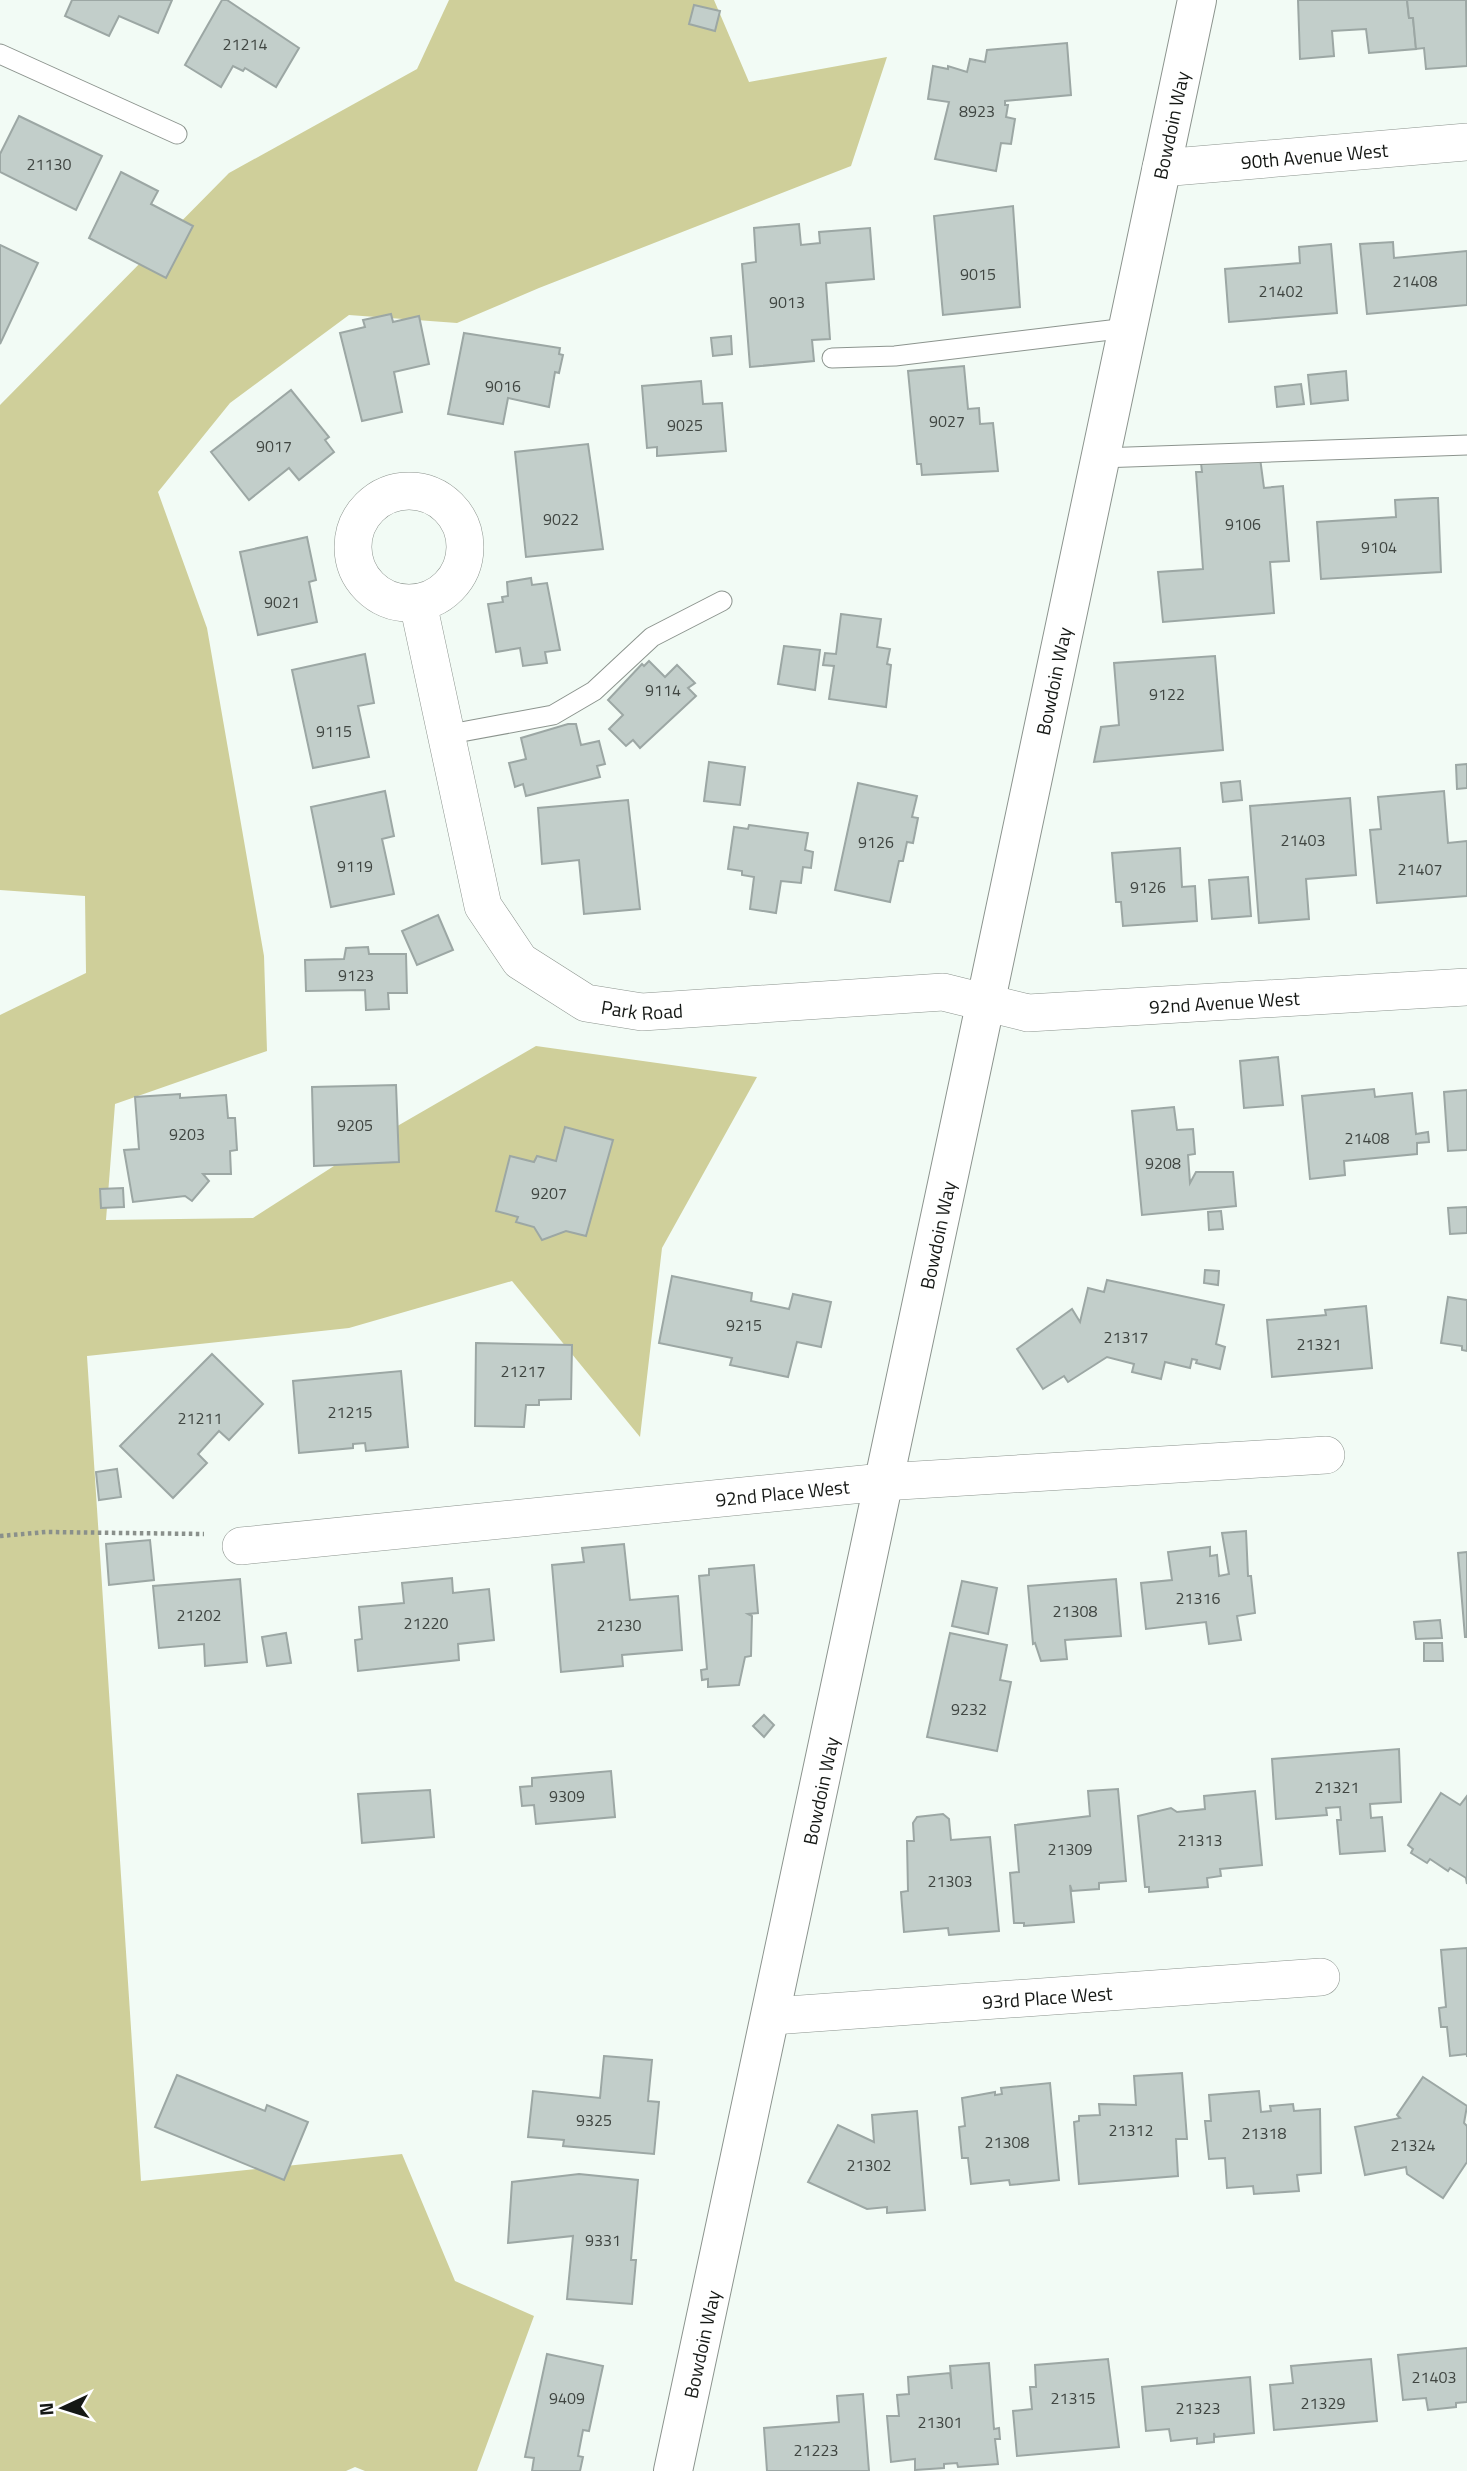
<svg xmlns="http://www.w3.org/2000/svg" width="1467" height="2471" font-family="'Titillium Web',sans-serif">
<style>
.green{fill:#cfcf9a}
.building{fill:#c2ceca;stroke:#9ca7a4;stroke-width:2}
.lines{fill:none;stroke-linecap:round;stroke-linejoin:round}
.lane-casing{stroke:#8c948e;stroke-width:21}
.street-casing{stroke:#8c948e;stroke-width:38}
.secondary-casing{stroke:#8c948e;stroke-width:40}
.path{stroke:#8a908b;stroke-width:4.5;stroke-dasharray:3.5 3.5;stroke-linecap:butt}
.lane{stroke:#fff;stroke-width:19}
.street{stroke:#fff;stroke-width:37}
.secondary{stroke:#fff;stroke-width:38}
.labels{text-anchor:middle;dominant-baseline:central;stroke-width:6;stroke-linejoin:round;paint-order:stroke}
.number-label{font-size:16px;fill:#404642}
.street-label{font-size:19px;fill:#151815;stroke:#fff}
</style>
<rect width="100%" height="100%" fill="#f2fbf5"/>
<polygon class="green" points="449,0 714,0 749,82 887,57 851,166 539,288 457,323 349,315 230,403 158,492 207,628 264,956 267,1051 115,1104 106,1220 253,1218 387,1132 536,1046 757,1077 662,1248 640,1437 512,1281 349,1328 87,1356 141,2181 402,2154 455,2281 534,2316 477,2471 365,2471 355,2467 346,2471 0,2471 0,1015 86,973 85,896 0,890 0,405 229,173 417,69"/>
<g class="building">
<polygon points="172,0 158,33 119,16 109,36 65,16 72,0"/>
<polygon points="222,0 227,0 299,48 276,87 245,68 243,71 233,66 221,87 185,65"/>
<polygon points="1298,0 1407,0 1409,18 1413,18 1416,49 1369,53 1366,29 1332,31 1334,56 1300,59"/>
<polygon points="1407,0 1466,0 1467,66 1426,69 1424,48 1416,49 1413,18 1409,18"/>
<polygon points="694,5 720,11 715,31 689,24"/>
<polygon points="1067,43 1071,95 1005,101 1005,105 1008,105 1006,117 1015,119 1011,144 1001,143 996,171 935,159 949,102 928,99 933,66 948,69 948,66 967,72 970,59 985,62 987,50"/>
<polygon points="19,116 102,156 76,210 0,172 0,154"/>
<polygon points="121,172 158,191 151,204 193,226 166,278 89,238"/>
<polygon points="1013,206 1020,307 943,315 934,216"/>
<polygon points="799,224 801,245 820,243 819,232 870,228 874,279 826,283 830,339 812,340 814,361 750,367 742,264 756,262 754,228"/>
<polygon points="1393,242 1394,258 1467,251 1467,305 1367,314 1360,244"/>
<polygon points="1331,244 1337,313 1229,322 1225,269 1300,263 1299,247"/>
<polygon points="0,245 38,263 0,344"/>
<polygon points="391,314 393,322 419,316 429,364 394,372 402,412 362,421 340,333 365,327 363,320"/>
<polygon points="464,333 560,348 559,354 563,355 559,373 555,372 549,407 508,398 503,424 448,414"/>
<polygon points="731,336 732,354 713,356 711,338"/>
<polygon points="964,366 968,409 979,408 980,424 993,423 998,471 922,475 921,464 917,464 908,371"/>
<polygon points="1346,371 1348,400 1311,404 1308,375"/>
<polygon points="701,381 703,404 722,403 726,451 657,456 657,447 647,448 642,386"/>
<polygon points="1301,384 1304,404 1277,407 1275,387"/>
<polygon points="291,390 329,437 325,440 334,452 299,480 289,468 249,500 211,452"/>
<polygon points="588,444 603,549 526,557 515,452"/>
<polygon points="1260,458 1264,488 1283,486 1289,561 1270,562 1274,613 1163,622 1158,572 1203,569 1196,472 1202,472 1201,463"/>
<polygon points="1433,498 1438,498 1441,572 1321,579 1317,522 1396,517 1395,500"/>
<polygon points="307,537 316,580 309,582 317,622 258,635 240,552"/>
<polygon points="531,578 532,585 547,583 560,650 545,652 547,663 523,666 520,648 496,652 488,604 503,602 502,597 508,596 507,582"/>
<polygon points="841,614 881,619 877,647 890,649 887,664 891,665 886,707 829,699 834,666 823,665 825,653 836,654"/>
<polygon points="784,646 820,650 815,690 778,684"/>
<polygon points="365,654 374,703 358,706 369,757 313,768 292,670"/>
<polygon points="1215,656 1223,750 1094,762 1101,727 1119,725 1114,663"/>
<polygon points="649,661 665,677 677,665 695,683 688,688 696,696 640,748 633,740 626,746 609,729 623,715 608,700 642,664 644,666"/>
<polygon points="568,724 576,724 581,745 599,741 605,764 597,766 600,777 526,796 523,784 515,787 509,763 526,759 521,738"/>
<polygon points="709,762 745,767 740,805 704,801"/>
<polygon points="1467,764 1467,788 1457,789 1456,765"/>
<polygon points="1240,781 1242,800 1223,802 1221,783"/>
<polygon points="858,783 917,796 912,817 918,818 913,843 907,842 903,861 899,861 890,902 835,890"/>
<polygon points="385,791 394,836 382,839 394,894 331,907 311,807"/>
<polygon points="1444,791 1448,843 1467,841 1467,896 1377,903 1370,830 1381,829 1378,797"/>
<polygon points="1350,798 1356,875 1306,879 1309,919 1259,923 1250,806"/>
<polygon points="628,800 640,909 584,914 579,860 542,864 538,808"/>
<polygon points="749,825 808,833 805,850 813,852 811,868 803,867 801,883 781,881 776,913 750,909 754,877 742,875 742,871 728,869 734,827 748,829"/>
<polygon points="1180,848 1182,887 1195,886 1197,921 1123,926 1121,902 1116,902 1112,853"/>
<polygon points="1248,877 1251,916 1212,919 1209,880"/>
<polygon points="438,915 453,950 417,965 402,931"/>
<polygon points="368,947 369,954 406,954 407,993 388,993 389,1009 366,1010 365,990 306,991 305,960 344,959 346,948"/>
<polygon points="1278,1057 1283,1105 1244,1108 1240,1061"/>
<polygon points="396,1085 399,1162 314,1166 312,1087"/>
<polygon points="1374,1089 1375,1097 1412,1093 1416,1134 1428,1132 1429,1142 1417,1143 1417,1154 1344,1161 1345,1175 1310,1179 1302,1096"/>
<polygon points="1467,1090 1467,1150 1448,1151 1444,1092"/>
<polygon points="180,1094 180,1098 226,1095 228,1118 235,1118 237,1150 230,1151 231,1174 203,1174 209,1181 192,1201 185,1196 133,1202 124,1150 139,1149 135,1097"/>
<polygon points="1174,1107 1177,1130 1193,1129 1195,1154 1188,1155 1190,1183 1196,1172 1233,1172 1236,1206 1142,1215 1132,1111"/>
<polygon points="565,1127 613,1140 586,1236 566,1231 542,1240 534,1227 516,1222 518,1217 496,1211 510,1156 534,1162 537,1156 556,1161"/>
<polygon points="123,1188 124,1207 101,1208 100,1189"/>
<polygon points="1467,1207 1467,1233 1450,1234 1448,1208"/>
<polygon points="1221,1211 1223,1229 1209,1230 1208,1212"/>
<polygon points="1205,1270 1219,1271 1218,1285 1204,1283"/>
<polygon points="672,1276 752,1293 751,1301 789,1309 793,1294 831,1302 821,1347 797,1342 788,1377 730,1365 732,1358 659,1343"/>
<polygon points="1107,1280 1224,1305 1216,1344 1225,1347 1220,1369 1196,1363 1197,1360 1192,1359 1190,1368 1165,1362 1161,1379 1132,1372 1134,1364 1107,1357 1068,1382 1064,1376 1043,1389 1017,1349 1072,1309 1080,1322 1088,1288 1104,1292"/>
<polygon points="1448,1297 1467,1300 1467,1351 1462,1350 1462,1346 1441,1343"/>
<polygon points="1366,1306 1372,1368 1272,1377 1267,1320 1326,1315 1325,1310"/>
<polygon points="476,1343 572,1345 571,1399 539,1400 539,1405 526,1405 524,1427 475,1426"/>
<polygon points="212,1354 263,1404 229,1440 219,1431 198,1454 207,1463 173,1498 120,1446"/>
<polygon points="401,1371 408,1447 366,1451 365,1443 353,1444 353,1448 299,1453 293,1381"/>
<polygon points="117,1469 121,1497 99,1500 96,1472"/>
<polygon points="1246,1531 1248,1576 1251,1576 1255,1613 1237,1616 1241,1640 1209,1644 1206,1622 1146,1629 1141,1583 1172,1580 1168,1552 1210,1547 1210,1556 1217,1555 1219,1576 1229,1574 1222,1533"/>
<polygon points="150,1540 154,1580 109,1585 106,1544"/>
<polygon points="624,1544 630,1600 678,1596 682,1650 622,1655 623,1666 561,1672 552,1565 584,1562 582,1548"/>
<polygon points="1467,1552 1467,1637 1465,1637 1458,1553"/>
<polygon points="754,1565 758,1613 748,1614 752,1616 751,1656 745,1657 739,1685 708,1687 708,1679 702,1680 701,1670 707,1669 699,1576 709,1575 709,1569"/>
<polygon points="452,1578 453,1593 489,1589 494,1640 458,1644 459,1660 358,1671 355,1640 362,1639 359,1607 404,1603 402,1583"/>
<polygon points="240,1579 247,1662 205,1666 204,1644 159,1648 153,1586"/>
<polygon points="1116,1579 1121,1636 1065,1640 1067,1659 1041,1661 1035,1643 1033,1644 1028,1586"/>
<polygon points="962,1581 997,1588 988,1634 952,1626"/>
<polygon points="1440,1620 1442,1638 1416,1639 1414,1622"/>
<polygon points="286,1633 291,1663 267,1666 262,1637"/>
<polygon points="950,1633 1007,1645 1000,1680 1011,1682 997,1751 927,1737"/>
<polygon points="1424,1643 1442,1643 1443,1661 1424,1661"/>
<polygon points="764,1715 774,1725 764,1737 753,1726"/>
<polygon points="1399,1749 1401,1802 1370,1804 1371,1818 1382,1817 1385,1851 1340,1854 1337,1820 1341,1820 1340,1807 1326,1808 1327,1815 1276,1819 1272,1759"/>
<polygon points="611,1771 615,1817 536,1824 534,1805 522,1806 520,1787 532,1786 532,1778"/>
<polygon points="1118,1789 1126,1881 1099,1883 1099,1889 1072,1891 1070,1885 1074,1922 1024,1926 1024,1923 1014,1923 1010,1873 1019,1872 1015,1825 1090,1816 1088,1791"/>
<polygon points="430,1790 434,1837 362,1843 358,1794"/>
<polygon points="1255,1791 1262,1865 1220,1869 1221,1876 1207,1878 1208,1887 1149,1892 1149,1887 1145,1887 1138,1816 1171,1808 1177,1812 1205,1809 1204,1796"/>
<polygon points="1441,1793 1460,1805 1467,1796 1467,1884 1466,1878 1450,1868 1448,1871 1430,1859 1427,1863 1411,1853 1413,1849 1408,1845"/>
<polygon points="943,1814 949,1819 951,1840 990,1837 999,1931 949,1935 948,1928 904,1932 901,1892 908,1891 907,1841 914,1841 913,1823 917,1817"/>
<polygon points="1467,1948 1467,2057 1467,2054 1450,2056 1447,2027 1441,2027 1439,2008 1446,2007 1441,1950"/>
<polygon points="604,2056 652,2060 648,2101 659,2102 654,2154 563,2146 564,2140 528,2137 533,2091 600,2098"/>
<polygon points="1182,2073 1187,2139 1176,2139 1178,2176 1079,2184 1074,2122 1079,2121 1079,2116 1100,2115 1099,2104 1136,2105 1134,2076"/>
<polygon points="177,2075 265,2111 267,2105 308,2122 284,2180 155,2127"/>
<polygon points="1423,2077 1467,2106 1464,2123 1467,2126 1467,2162 1443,2198 1407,2174 1406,2167 1365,2175 1355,2127 1400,2118 1397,2115"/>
<polygon points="1050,2083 1059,2180 1010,2185 1009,2180 971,2184 968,2158 962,2158 959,2127 965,2126 962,2098 995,2092 995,2095 1002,2094 1001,2088"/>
<polygon points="1259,2091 1261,2112 1271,2111 1270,2106 1293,2104 1294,2111 1320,2109 1321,2173 1297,2175 1299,2191 1254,2194 1253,2186 1227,2188 1225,2158 1209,2159 1205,2121 1211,2121 1209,2095"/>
<polygon points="917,2111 925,2210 887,2213 887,2207 867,2209 808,2182 838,2125 874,2142 872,2115"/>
<polygon points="579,2174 638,2180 631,2260 636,2260 632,2304 567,2299 573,2236 508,2243 512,2182"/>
<polygon points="1467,2348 1467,2402 1456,2403 1456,2407 1428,2410 1426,2398 1403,2400 1398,2355"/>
<polygon points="547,2354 603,2366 589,2431 583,2430 578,2456 583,2457 580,2471 532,2471 534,2458 525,2457"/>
<polygon points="1108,2359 1119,2447 1017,2456 1013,2411 1032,2409 1030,2387 1036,2387 1035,2365"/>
<polygon points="1371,2359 1377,2421 1274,2430 1270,2385 1293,2383 1291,2366"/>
<polygon points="989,2363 994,2429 999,2428 1000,2439 995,2439 998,2464 958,2467 957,2463 944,2464 944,2468 915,2470 915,2459 891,2462 887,2416 899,2416 897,2395 909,2394 908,2377 950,2373 952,2389 950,2366"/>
<polygon points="1250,2377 1254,2433 1215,2437 1214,2433 1214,2442 1197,2444 1197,2438 1171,2441 1169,2429 1146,2431 1142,2387"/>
<polygon points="863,2394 869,2471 767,2471 764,2428 839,2422 837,2396"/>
</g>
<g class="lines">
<g class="lane-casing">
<g id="lane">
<polyline points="0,54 177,134"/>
<polyline points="832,358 895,356 1127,328"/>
<polyline points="1100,458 1467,445"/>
<polyline points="445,735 553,715 594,691 652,637 722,601"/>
</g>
</g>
<g class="street-casing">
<g id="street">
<path id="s1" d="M1161 168 1467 142"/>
<circle cx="409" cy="547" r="56"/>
<path id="s2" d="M418 603 483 906 520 961 586 1003 642 1012 943 992 1028 1013 1467 987"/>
<path id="s3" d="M241 1546 883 1482 1326 1455"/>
<path id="s4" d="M773 2016 1321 1977"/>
</g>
</g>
<g class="secondary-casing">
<g id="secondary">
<path id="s5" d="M673 2471C854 1649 1020 823 1197 0"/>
</g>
</g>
<polyline class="path" points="0,1536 46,1532 204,1534"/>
<use href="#lane" class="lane"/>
<use href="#street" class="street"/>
<use href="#secondary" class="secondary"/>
</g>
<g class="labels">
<g class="number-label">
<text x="245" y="44">21214</text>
<text x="977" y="111">8923</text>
<text x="49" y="164">21130</text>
<text x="978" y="274">9015</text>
<text x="1415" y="281">21408</text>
<text x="1281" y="291">21402</text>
<text x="787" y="302">9013</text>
<text x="503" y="386">9016</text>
<text x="947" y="421">9027</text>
<text x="685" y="425">9025</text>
<text x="274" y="446">9017</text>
<text x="561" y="519">9022</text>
<text x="1243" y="524">9106</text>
<text x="1379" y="547">9104</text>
<text x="282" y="602">9021</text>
<text x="663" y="690">9114</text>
<text x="1167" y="694">9122</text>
<text x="334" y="731">9115</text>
<text x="1303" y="840">21403</text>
<text x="876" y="842">9126</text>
<text x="355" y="866">9119</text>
<text x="1420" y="869">21407</text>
<text x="1148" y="887">9126</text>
<text x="356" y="975">9123</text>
<text x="355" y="1125">9205</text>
<text x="187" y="1134">9203</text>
<text x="1367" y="1138">21408</text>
<text x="1163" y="1163">9208</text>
<text x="549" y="1193">9207</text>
<text x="744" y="1325">9215</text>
<text x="1126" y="1337">21317</text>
<text x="1319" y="1344">21321</text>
<text x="523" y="1371">21217</text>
<text x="350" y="1412">21215</text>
<text x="200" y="1418">21211</text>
<text x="1198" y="1598">21316</text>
<text x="1075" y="1611">21308</text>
<text x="199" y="1615">21202</text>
<text x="426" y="1623">21220</text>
<text x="619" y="1625">21230</text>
<text x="969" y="1709">9232</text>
<text x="1337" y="1787">21321</text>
<text x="567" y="1796">9309</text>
<text x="1200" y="1840">21313</text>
<text x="1070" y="1849">21309</text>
<text x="950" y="1881">21303</text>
<text x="594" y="2120">9325</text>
<text x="1131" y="2130">21312</text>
<text x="1264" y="2133">21318</text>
<text x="1007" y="2142">21308</text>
<text x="1413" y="2145">21324</text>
<text x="869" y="2165">21302</text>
<text x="603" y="2240">9331</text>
<text x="1434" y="2377">21403</text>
<text x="567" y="2398">9409</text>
<text x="1073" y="2398">21315</text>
<text x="1323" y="2403">21329</text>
<text x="1198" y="2408">21323</text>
<text x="940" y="2422">21301</text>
<text x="816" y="2450">21223</text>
</g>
<g class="street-label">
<text stroke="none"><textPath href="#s5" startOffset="2398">Bowdoin Way</textPath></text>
<text stroke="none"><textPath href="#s1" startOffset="154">90th Avenue West</textPath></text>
<text stroke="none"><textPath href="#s5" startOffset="1830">Bowdoin Way</textPath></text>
<text stroke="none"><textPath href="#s2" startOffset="1097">92nd Avenue West</textPath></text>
<text stroke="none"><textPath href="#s2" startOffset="511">Park Road</textPath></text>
<text stroke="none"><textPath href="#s5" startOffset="1264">Bowdoin Way</textPath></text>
<text stroke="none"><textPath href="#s3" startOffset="544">92nd Place West</textPath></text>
<text stroke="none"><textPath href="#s5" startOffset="696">Bowdoin Way</textPath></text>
<text stroke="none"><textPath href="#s4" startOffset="275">93rd Place West</textPath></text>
<text stroke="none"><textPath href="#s5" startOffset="130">Bowdoin Way</textPath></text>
</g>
</g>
<g transform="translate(63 2408) rotate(266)" stroke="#ffffff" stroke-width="5" paint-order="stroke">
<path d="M0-5L12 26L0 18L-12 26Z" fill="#151815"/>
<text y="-10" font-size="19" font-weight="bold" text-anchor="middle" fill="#151815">N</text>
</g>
</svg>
